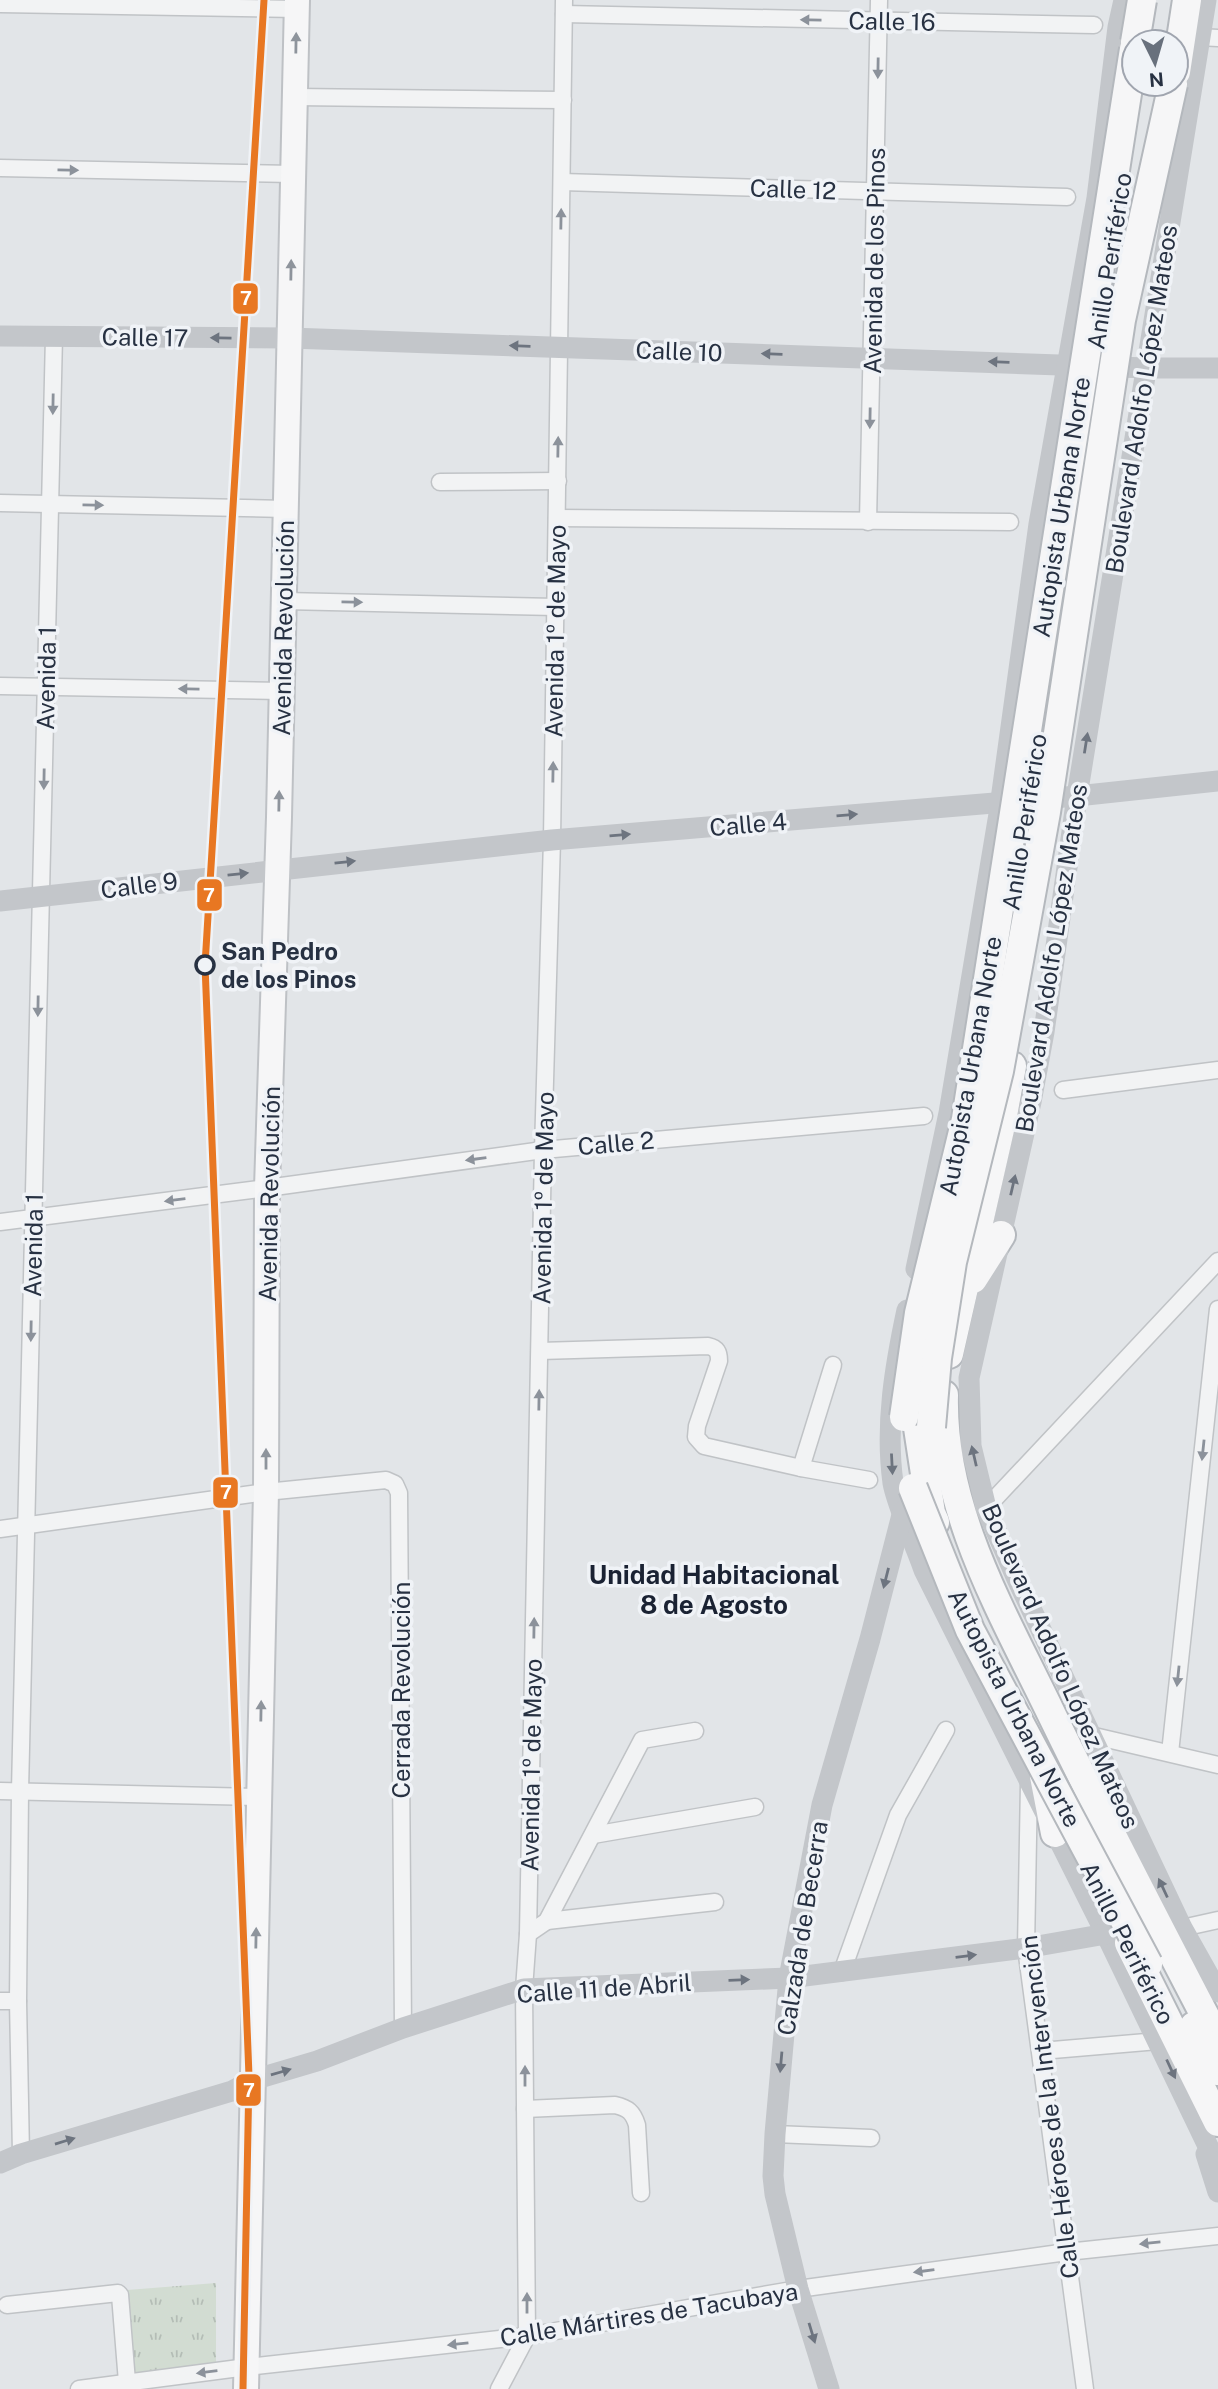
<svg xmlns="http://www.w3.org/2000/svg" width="1218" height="2389" font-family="'Public Sans',sans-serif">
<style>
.grass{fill:url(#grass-tufts)}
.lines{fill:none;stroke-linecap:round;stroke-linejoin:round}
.street-casing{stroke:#c0c3c6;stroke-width:19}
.primary-casing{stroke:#bec1c5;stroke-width:28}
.highway-casing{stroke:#b4b8bd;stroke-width:32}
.street{stroke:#f2f3f4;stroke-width:16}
.secondary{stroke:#c3c6ca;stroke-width:21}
.primary{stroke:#f6f6f7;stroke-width:24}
.highway{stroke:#f6f6f7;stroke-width:28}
.highway-bridge-casing{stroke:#b4b8bd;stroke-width:32;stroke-linecap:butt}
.highway-bridge{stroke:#f6f6f7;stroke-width:28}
.metro-1-casing{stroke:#f0f3f7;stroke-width:12}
.metro-1{stroke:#e87722;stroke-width:7}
.oneway{fill:#8c929b}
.oneway2{fill:#8e949c}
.oneway3{fill:#6d747f}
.stop-dot{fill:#f0f3f7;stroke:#273142;stroke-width:3.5}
.labels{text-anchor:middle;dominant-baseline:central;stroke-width:7;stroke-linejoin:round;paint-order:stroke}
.street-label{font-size:24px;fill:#273142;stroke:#f0f3f7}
.stop-label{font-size:24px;font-weight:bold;fill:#273142;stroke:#f0f3f7;text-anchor:start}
.neighbourhood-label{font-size:26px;font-weight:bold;fill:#1a2233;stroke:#f0f3f7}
.line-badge{stroke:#f0f3f7;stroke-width:2.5}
.badge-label{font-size:19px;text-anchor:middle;font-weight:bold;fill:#fff}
</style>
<defs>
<pattern id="grass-tufts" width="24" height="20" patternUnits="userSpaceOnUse" patternTransform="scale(1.75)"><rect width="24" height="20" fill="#d2dcd2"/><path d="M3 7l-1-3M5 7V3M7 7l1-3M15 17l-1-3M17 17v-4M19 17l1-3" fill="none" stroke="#b4bdb6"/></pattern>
</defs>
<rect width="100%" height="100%" fill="#e2e5e8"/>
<polygon class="grass" points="216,2283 216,2364 135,2374 127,2290"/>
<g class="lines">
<g class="street-casing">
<g id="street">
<polyline points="0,4 297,9"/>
<polyline points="564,14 1094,25"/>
<polyline points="1199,37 1218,38"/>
<polyline points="295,97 563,100"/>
<polyline points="0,168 293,174"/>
<polyline points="562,182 1067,197"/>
<polyline points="440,482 558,481"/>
<polyline points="0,503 286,509"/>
<polyline points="557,518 1010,522"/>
<polyline points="868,522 879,0"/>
<polyline points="284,601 556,607"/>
<polyline points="0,686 282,691"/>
<polyline points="1063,1090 1218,1070"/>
<polyline points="0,1222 267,1188 543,1150 924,1116"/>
<path d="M540 1351 708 1346C717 1348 719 1352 719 1361L697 1426 696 1437 704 1446 801 1468 869 1480"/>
<polyline points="801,1468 833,1365"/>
<polyline points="986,1508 1218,1261"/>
<polyline points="0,1529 266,1492 386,1480 395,1484 399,1493 403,2028"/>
<polyline points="1090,1735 1218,1765"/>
<polyline points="1170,1753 1218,1309"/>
<polyline points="1029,1783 1026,1948 1085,2389"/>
<polyline points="0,1791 259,1797"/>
<polyline points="593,1835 755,1807"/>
<polyline points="547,1921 715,1902"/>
<polyline points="1182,1928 1218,1920"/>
<polyline points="528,1934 547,1921 642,1740 695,1731"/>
<polyline points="842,1972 898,1815 946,1730"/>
<polyline points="0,2001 18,2001"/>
<polyline points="1041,2051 1158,2041"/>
<path d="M525 2109 615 2105C628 2108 633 2112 637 2125L641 2193"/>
<polyline points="775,2134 871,2138"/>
<polyline points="21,2154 18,2001 20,1791 54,336"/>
<polyline points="7,2305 118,2293 120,2295 127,2382"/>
<polyline points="79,2389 247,2367 527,2336 798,2289 1067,2252 1218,2236"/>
<polyline points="499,2389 527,2336 524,1989 528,1934 543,1150 552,840 564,0"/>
</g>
</g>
<g class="primary-casing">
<polyline id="primary" points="246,2389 266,1492 267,1188 279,817 297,0"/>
</g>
<g class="highway-casing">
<g id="highway">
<polyline points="1176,72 1187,0"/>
<polyline points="973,1279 1001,1235"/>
<polyline points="949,1354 1002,1121 1012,1066"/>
<path d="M944 1395C941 1508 1001 1610 1049 1709 1103 1821 1161 1931 1218 2041"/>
<polyline points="919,1396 918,1428 931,1513 935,1522"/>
<polyline points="1044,1776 1055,1833"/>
<polyline points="1129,1943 1218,2122"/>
<polyline points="1194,2026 1218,2071"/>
</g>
</g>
<use href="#street" class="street"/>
<g class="secondary">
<polyline points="1206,0 1077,796 1044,1032 1031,1102 969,1378 971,1446 986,1508 1017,1579 1182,1928 1218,1992"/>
<polyline points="0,336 290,338 1147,368 1218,368"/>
<polyline points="0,901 552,840 1077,796 1218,781"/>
<polyline points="916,1269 949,1113 999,814 1039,524 1097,198 1118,27 1124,0"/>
<path d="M907 1310C895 1366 885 1425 893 1483 897 1506 916 1546 924 1570L1106 1934 1218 2167"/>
<polyline points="1206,2154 1218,2192"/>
<polyline points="0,2163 21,2154 232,2091 253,2080 317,2061 403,2028 524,1989 789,1978 1026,1948 1106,1934"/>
<polyline points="829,2389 798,2289 775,2194 773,2176 775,2134 789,1978 822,1805 870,1639 903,1511"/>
</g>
<use href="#primary" class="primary"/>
<use href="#highway" class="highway"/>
<g class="highway-bridge-casing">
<g id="highway-bridge">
<polyline points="1135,42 1142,0"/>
<polyline points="904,1417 919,1313 966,1119 1134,49"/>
<polyline points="931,1427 937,1358 952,1262 999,1071 1046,812 1121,320 1173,84"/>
<polyline points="913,1488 970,1630 1148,1964"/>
</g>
</g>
<use href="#highway-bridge" class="highway-bridge"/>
<g class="metro-1-casing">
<polyline id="metro-1" points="243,2389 249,2076 205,965 264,0"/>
</g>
<use href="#metro-1" class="metro-1"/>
</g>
<defs><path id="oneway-solid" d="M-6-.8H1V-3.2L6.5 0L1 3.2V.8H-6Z" transform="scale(1.75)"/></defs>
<g class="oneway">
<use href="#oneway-solid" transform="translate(811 20) rotate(-179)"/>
<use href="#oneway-solid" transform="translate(878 68) rotate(91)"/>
<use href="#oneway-solid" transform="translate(68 170) rotate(1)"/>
<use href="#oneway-solid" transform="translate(561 219) rotate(-89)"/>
<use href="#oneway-solid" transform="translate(53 404) rotate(91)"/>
<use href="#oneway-solid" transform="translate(870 418) rotate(91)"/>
<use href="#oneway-solid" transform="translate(558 447) rotate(-89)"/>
<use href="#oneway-solid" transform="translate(93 505) rotate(1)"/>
<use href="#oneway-solid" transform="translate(352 602) rotate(1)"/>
<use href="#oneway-solid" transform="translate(189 689) rotate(-179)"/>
<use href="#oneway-solid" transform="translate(553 772) rotate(-89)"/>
<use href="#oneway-solid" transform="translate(44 779) rotate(91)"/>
<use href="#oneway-solid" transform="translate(38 1006) rotate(91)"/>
<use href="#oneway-solid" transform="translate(476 1159) rotate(172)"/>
<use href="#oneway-solid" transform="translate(175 1200) rotate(173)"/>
<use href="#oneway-solid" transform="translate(31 1331) rotate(91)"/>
<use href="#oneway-solid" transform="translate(539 1400) rotate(-89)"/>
<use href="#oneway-solid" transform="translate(1203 1450) rotate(96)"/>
<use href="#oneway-solid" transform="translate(534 1628) rotate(-89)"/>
<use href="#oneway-solid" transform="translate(1178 1676) rotate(96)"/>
<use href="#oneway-solid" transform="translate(525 2076) rotate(-90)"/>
<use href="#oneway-solid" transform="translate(1150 2243) rotate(174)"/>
<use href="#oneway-solid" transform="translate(924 2271) rotate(172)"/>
<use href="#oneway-solid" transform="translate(527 2303) rotate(-90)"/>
<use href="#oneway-solid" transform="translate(458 2344) rotate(174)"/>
<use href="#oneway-solid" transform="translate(207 2372) rotate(173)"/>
</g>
<g class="oneway2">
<use href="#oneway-solid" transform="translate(296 43) rotate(-89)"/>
<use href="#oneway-solid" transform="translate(291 270) rotate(-89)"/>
<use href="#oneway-solid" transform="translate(279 801) rotate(-89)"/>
<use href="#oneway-solid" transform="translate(266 1459) rotate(-90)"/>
<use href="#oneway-solid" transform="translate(261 1711) rotate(-89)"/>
<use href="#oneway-solid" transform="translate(256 1938) rotate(-89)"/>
</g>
<g class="oneway3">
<use href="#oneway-solid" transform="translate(221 338) rotate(-179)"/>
<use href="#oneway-solid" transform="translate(520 346) rotate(-178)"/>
<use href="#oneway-solid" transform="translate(772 354) rotate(-178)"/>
<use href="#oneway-solid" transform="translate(999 362) rotate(-178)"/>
<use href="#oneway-solid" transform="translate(1086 743) rotate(-81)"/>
<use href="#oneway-solid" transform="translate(847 815) rotate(-5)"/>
<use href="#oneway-solid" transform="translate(620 835) rotate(-5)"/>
<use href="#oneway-solid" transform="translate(345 862) rotate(-6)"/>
<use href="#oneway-solid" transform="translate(238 874) rotate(-6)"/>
<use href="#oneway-solid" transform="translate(1013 1185) rotate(-77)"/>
<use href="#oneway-solid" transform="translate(974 1456) rotate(-103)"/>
<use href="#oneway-solid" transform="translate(892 1464) rotate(87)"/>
<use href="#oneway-solid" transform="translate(886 1578) rotate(104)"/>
<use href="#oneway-solid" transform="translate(1163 1888) rotate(-115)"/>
<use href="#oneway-solid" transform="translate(966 1956) rotate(-7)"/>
<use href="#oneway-solid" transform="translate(739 1980) rotate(-2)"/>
<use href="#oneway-solid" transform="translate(781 2062) rotate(95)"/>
<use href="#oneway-solid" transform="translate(1171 2069) rotate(65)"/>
<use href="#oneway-solid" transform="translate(281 2072) rotate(-16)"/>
<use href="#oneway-solid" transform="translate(65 2141) rotate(-17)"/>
<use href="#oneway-solid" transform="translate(812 2333) rotate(73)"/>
</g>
<circle class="stop-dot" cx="205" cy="965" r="9"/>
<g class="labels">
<g class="street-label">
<text transform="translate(892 21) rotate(1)">Calle 16</text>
<text transform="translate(793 189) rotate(2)">Calle 12</text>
<text transform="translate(874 261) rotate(-89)">Avenida de los Pinos</text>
<text transform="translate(1109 261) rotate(-81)">Anillo Periférico</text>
<text transform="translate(145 337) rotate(1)">Calle 17</text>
<text transform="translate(679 351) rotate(2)">Calle 10</text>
<text transform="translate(1141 399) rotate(-81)">Boulevard Adolfo López Mateos</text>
<text transform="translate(1061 507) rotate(-81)">Autopista Urbana Norte</text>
<text transform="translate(283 628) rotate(-89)">Avenida Revolución</text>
<text transform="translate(555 631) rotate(-89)">Avenida 1º de Mayo</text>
<text transform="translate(46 678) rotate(-89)">Avenida 1</text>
<text transform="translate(1024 822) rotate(-81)">Anillo Periférico</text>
<text transform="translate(748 824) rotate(-5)">Calle 4</text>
<text transform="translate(139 885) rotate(-7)">Calle 9</text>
<text transform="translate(1051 958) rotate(-81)">Boulevard Adolfo López Mateos</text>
<text transform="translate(970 1066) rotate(-80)">Autopista Urbana Norte</text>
<text transform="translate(616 1143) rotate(-5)">Calle 2</text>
<text transform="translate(269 1194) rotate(-89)">Avenida Revolución</text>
<text transform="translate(543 1198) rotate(-89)">Avenida 1º de Mayo</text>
<text transform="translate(33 1245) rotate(-89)">Avenida 1</text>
<text transform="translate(1061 1666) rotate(66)">Boulevard Adolfo López Mateos</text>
<text transform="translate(401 1690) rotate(-90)">Cerrada Revolución</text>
<text transform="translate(1015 1708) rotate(63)">Autopista Urbana Norte</text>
<text transform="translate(531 1765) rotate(-89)">Avenida 1º de Mayo</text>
<text transform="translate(802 1928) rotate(-81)">Calzada de Becerra</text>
<text transform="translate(1128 1943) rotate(63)">Anillo Periférico</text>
<text transform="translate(604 1988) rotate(-4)">Calle 11 de Abril</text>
<text transform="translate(1049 2107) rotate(-97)">Calle Héroes de la Intervención</text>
<text transform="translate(649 2314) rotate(-9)">Calle Mártires de Tacubaya</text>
</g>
<g class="stop-label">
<text x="221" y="951">San Pedro<tspan x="221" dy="28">de los Pinos</tspan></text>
</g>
<g class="neighbourhood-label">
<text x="714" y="1574">Unidad Habitacional<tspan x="714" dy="30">8 de Agosto</tspan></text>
</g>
</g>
<g class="line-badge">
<rect x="232" y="282" width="27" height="33" rx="7" fill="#e87722"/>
<rect x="196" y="878" width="27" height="34" rx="7" fill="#e87722"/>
<rect x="212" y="1476" width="27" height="33" rx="7" fill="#e87722"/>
<rect x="235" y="2073" width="27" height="34" rx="7" fill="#e87722"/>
</g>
<g class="badge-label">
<text x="246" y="305">7</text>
<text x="209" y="902">7</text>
<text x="226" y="1499">7</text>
<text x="249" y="2097">7</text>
</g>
<g transform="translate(1155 63) rotate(175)"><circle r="33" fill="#f0f3f7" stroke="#a0a5af" stroke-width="2"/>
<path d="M0-5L12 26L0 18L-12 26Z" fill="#68707c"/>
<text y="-10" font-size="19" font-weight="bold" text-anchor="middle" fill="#273142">N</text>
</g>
</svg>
